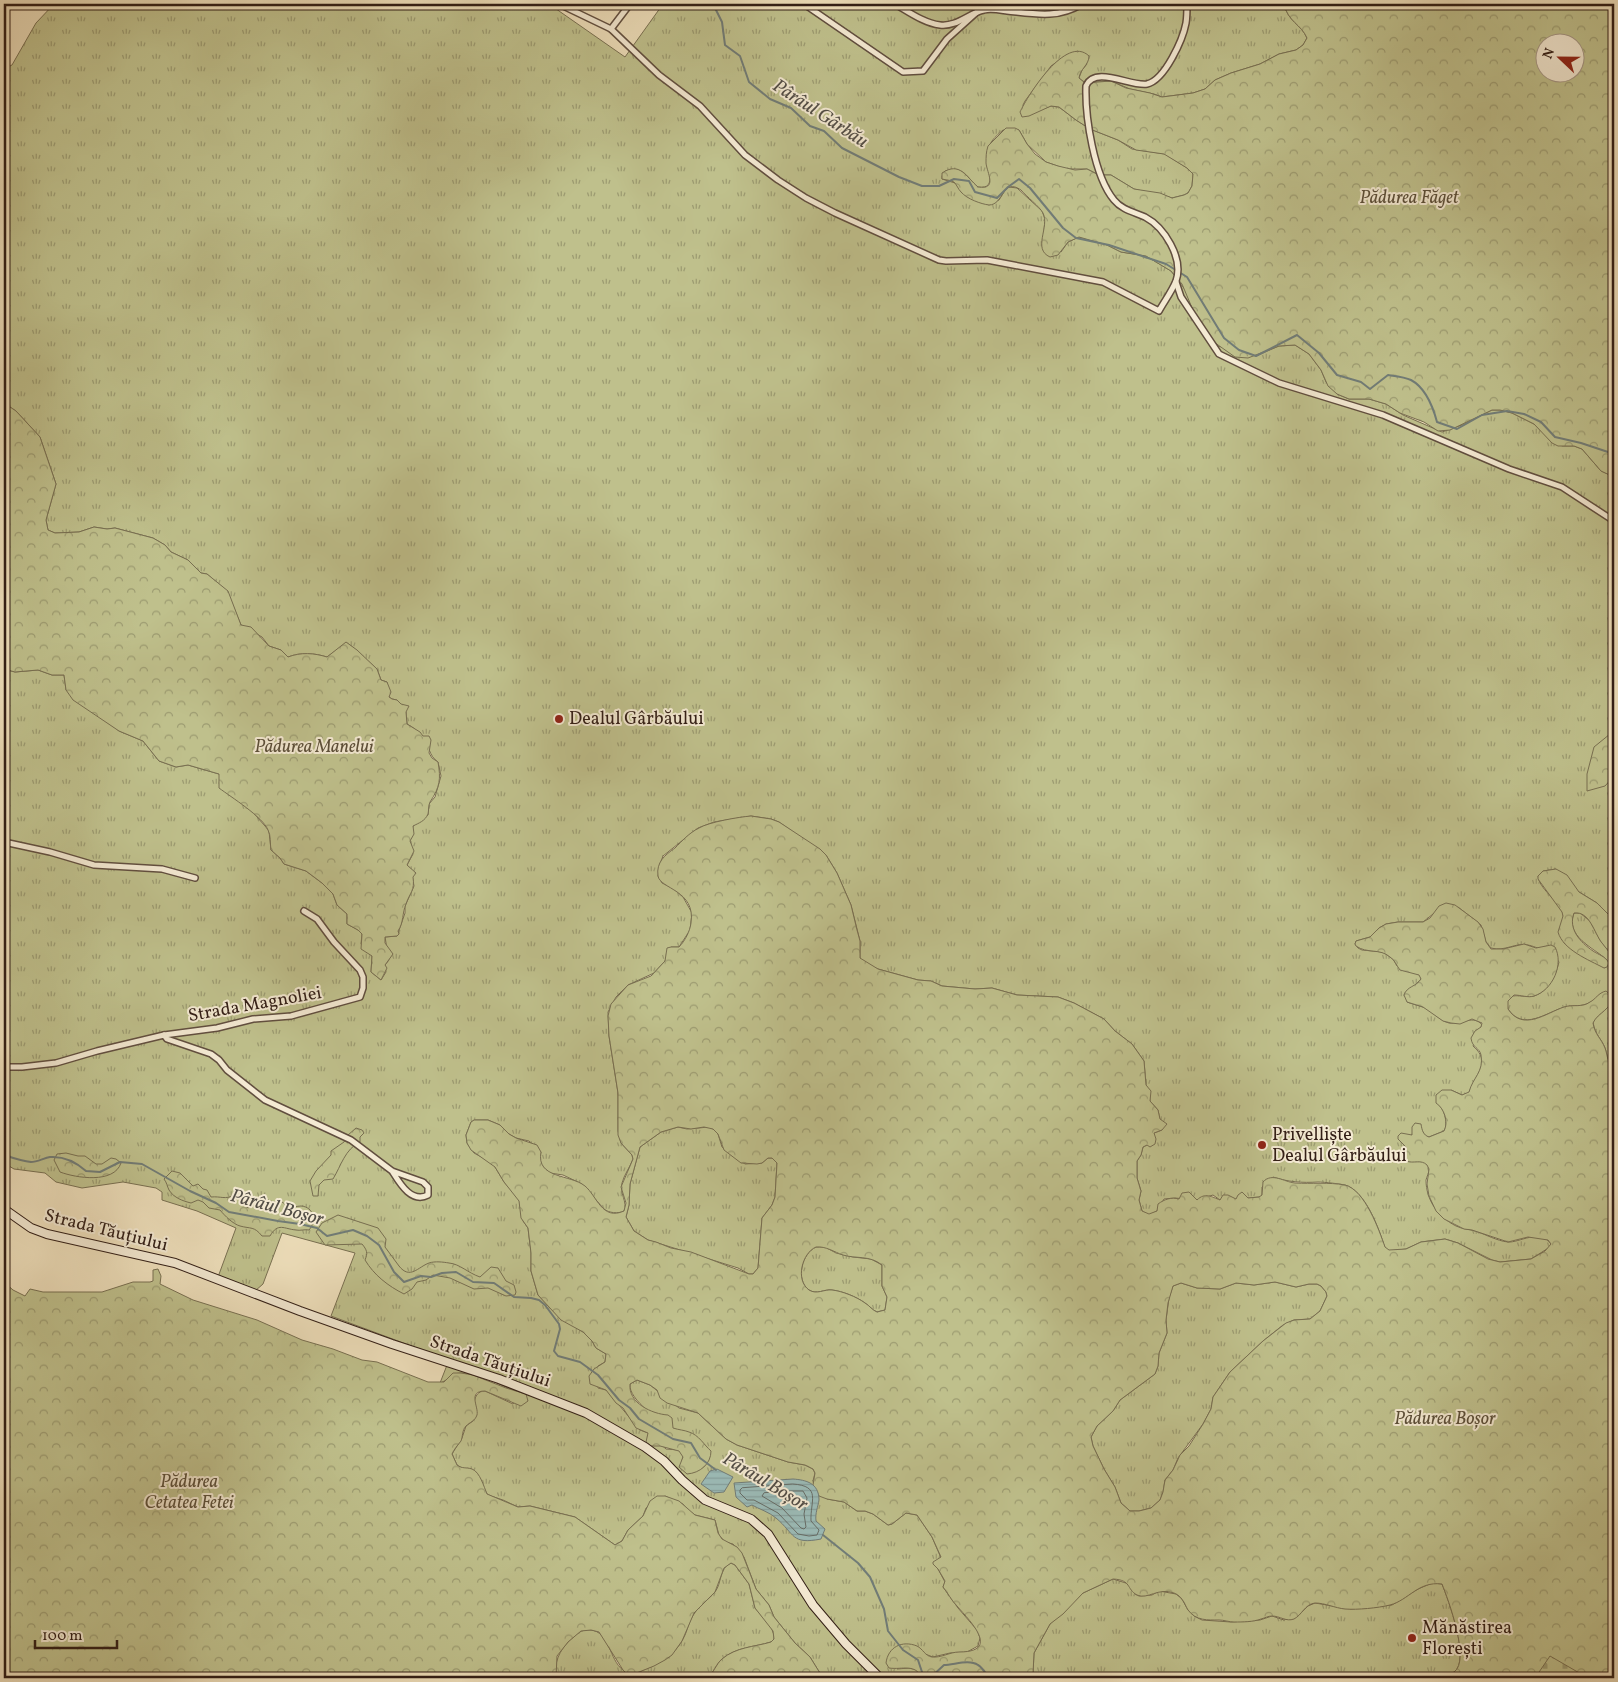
<svg xmlns="http://www.w3.org/2000/svg" width="1618" height="1682" font-family="Vollkorn,serif">
<style>
.grass{fill:url(#grass-tufts);stroke:#786f51}
.forest{fill:url(#forest-crowns);stroke:#786f51;fill-rule:evenodd}
.cemetery{fill:url(#cemetery-stones);stroke:#786f51}
.water{fill:url(#water-rules);stroke:#717c77}
.lines{fill:none;stroke-linecap:round;stroke-linejoin:round}
.shore{stroke:#666c66;stroke-width:1}
.stream{stroke:#717c77;stroke-width:2}
.minor-casing{stroke:#614e3f;stroke-width:8}
.secondary-casing{stroke:#321e16;stroke-width:10}
.minor{stroke:#f4ead3;stroke-width:5}
.secondary{stroke:#f4ead3;stroke-width:8}
.poi-dot{fill:#8f2418;stroke:#f4ead3;stroke-width:2}
.labels{text-anchor:middle;dominant-baseline:central;stroke-width:4;stroke-linejoin:round;paint-order:stroke}
.park-label{font-size:18px;font-style:italic;fill:#5c4f39;stroke:#f4ead3}
.poi-label{font-size:18px;fill:#321e16;stroke:#f4ead3;text-anchor:start}
.street-label{font-size:18px;fill:#321e16;stroke:#f4ead3}
.water-label{font-size:19px;font-style:italic;fill:#524d46;stroke:#f4ead3}
</style>
<defs>
<pattern id="grass-tufts" width="24" height="20" patternUnits="userSpaceOnUse" patternTransform="scale(1.25)"><rect width="24" height="20" fill="#bfc08c"/><path d="M3 7l-1-3M5 7V3M7 7l1-3M15 17l-1-3M17 17v-4M19 17l1-3" fill="none" stroke="#9c9b71"/></pattern>
<pattern id="forest-crowns" width="20" height="18" patternUnits="userSpaceOnUse" patternTransform="scale(1.25)"><rect width="20" height="18" fill="#bfc08c"/><path d="M2 6a3 3 0 1 1 6 0M12 15a3 3 0 1 1 6 0" fill="none" stroke="#9c9b71"/></pattern>
<pattern id="cemetery-stones" width="16" height="16" patternUnits="userSpaceOnUse" patternTransform="scale(1.25)"><rect width="16" height="16" fill="#bfc08c"/><path d="M2 7V4a2 2 0 0 1 4 0v3zM10 15v-3a2 2 0 0 1 4 0v3z" fill="#9c9b71"/></pattern>
<pattern id="water-rules" width="6" height="5" patternUnits="userSpaceOnUse" patternTransform="scale(1.25)"><rect width="6" height="5" fill="#9bbbb7"/><path d="M0 2.5h6" fill="none" stroke="#86a09d"/></pattern>
</defs>
<rect width="100%" height="100%" fill="#eedfbb"/>
<filter id="stains"><feTurbulence type="fractalNoise" baseFrequency=".004" numOctaves="4"/><feColorMatrix values="0 0 0 0 .2 0 0 0 0 .09 0 0 0 0 .02 0 0 0 .5 -.17"/></filter>
<radialGradient id="worn" r=".72"><stop offset=".6" stop-color="#630" stop-opacity="0"/><stop offset="1" stop-color="#630" stop-opacity=".3"/></radialGradient>
<g class="grass">
<path d="M54 4H549L625 57 663 4H1284C1288 22 1301 24 1307 38L1303 45 1296 50 1279 54 1260 64 1231 73 1215 80 1205 89 1193 93 1162 97 1154 94 1130 89 1111 81 1085 83 1079 78 1082 70 1087 64 1078 51 1065 56 1051 66 1025 101 1023 105 1040 110 1051 106 1059 107 1076 120 1090 129 1118 140 1132 149 1165 154 1187 168 1193 174 1192 186 1188 193 1184 195 1172 198 1160 194 1147 192 1134 189 1111 175H1099L1087 169H1066L1046 162 1027 144 1019 130H1003C995 137 989 142 987 153 984 165 1000 190 978 187 965 176 965 166 945 171L942 176V179L955 183 966 196 989 205 999 200 1006 189 1009 187 1017 188 1042 211 1045 219 1044 231 1061 252 1068 242 1079 237 1107 245 1121 252 1146 256 1171 271 1186 291 1195 315 1211 340 1218 346 1256 356 1279 346 1295 345 1309 354 1321 370 1326 382 1337 394 1349 399H1369L1386 404 1403 415 1442 432 1462 425 1492 410H1500L1512 413 1534 424 1540 430 1562 446H1574L1582 449 1601 471 1614 477V920L1597 903 1579 892 1556 869 1543 871 1538 876C1539 889 1557 899 1562 911 1565 918 1563 935 1564 943L1577 953 1605 968 1607 960C1593 947 1565 937 1574 913H1580L1590 921 1600 940 1614 958V1070C1607 1064 1608 1056 1605 1048 1601 1038 1595 1035 1593 1022 1598 1012 1613 1009 1612 996L1609 993C1594 995 1600 998 1589 1003 1581 1007 1573 1005 1565 1007 1547 1012 1523 1032 1508 1009 1503 988 1525 999 1534 996 1548 992 1556 975 1559 962L1547 946C1536 950 1538 947 1528 945 1516 942 1505 952 1491 948L1486 942 1481 925 1458 907 1433 914 1423 922H1398L1386 924 1379 928 1370 937 1356 941 1355 944 1358 948 1362 950 1383 952 1393 959 1397 966 1420 975 1421 979 1415 985 1407 1002C1414 1005 1423 1006 1429 1010 1436 1015 1441 1021 1449 1023 1461 1025 1474 1014 1482 1025L1473 1046C1493 1063 1474 1075 1469 1093L1462 1095 1451 1090 1439 1105C1445 1110 1448 1125 1444 1131L1429 1137 1425 1136 1423 1132 1413 1131 1412 1135 1400 1141 1406 1147 1404 1158 1406 1161C1412 1163 1419 1159 1425 1162 1427 1164 1429 1166 1429 1169 1429 1173 1427 1176 1426 1180 1426 1200 1438 1217 1456 1226 1462 1229 1469 1229 1475 1231 1485 1234 1497 1241 1508 1242 1519 1243 1540 1228 1551 1244L1550 1247 1531 1259 1500 1262 1492 1260 1458 1243 1445 1239 1421 1242 1406 1249 1389 1251 1385 1248C1379 1229 1367 1195 1348 1186 1344 1184 1323 1182 1318 1182 1302 1183 1288 1182 1273 1177L1262 1187V1195L1260 1197 1248 1198 1244 1196 1236 1200 1222 1198 1220 1200 1213 1195 1197 1200 1175 1198 1164 1199 1157 1211 1149 1215 1142 1211 1139 1200 1141 1191 1137 1178V1161L1141 1155 1143 1147 1147 1145 1154 1133 1162 1130 1158 1110 1150 1101 1149 1090 1146 1085 1144 1061 1132 1044 1115 1031 1104 1019 1074 1003 1058 997 1017 995 992 988 975 989 942 986 931 981 918 980 878 969 866 964 860 958V941L851 905 837 873 826 855 779 822 771 819 751 816 714 822 698 828 663 856 660 864 658 876 662 883 674 889 683 897 692 913 690 930 679 947H671L665 961 654 973 628 985 616 997 608 1012 609 1036 618 1093V1131L621 1143 632 1155 633 1159C630 1167 624 1175 622 1183 619 1193 628 1202 624 1211 618 1214 609 1213 604 1209L582 1184 563 1175 550 1173 543 1167 539 1160 541 1152 529 1141 516 1138 509 1134 500 1125 488 1120H475L471 1122 466 1135 467 1143 474 1153 489 1161 495 1167 504 1182 518 1198 521 1205V1213L523 1221 528 1228 531 1253V1271L538 1295 555 1313 583 1332 592 1341 596 1348 606 1354 605 1362 598 1366V1388L606 1390 609 1393 640 1430 648 1433 666 1449 679 1450 683 1456 681 1465 707 1447C697 1438 686 1437 675 1431 662 1422 628 1400 630 1384L637 1380 650 1385 679 1408 698 1413 726 1439 737 1445 788 1462 805 1465 813 1469 815 1473 813 1481 827 1499 844 1502 857 1511H865L873 1514 888 1525 892 1524 906 1513 917 1515 932 1537 941 1558 933 1564 938 1569 945 1582 943 1587 958 1608 977 1630 980 1638 978 1646 967 1652 950 1653 933 1657 925 1654 916 1646 897 1669 909 1668 917 1670 922 1678H823L810 1657 795 1643 774 1617 769 1605 756 1589 744 1557 733 1544 725 1542 719 1535 715 1520 695 1515 688 1510 683 1504 665 1496 646 1508 643 1516 628 1530 622 1541 615 1545 575 1517 530 1506 518 1507 503 1500 491 1496 487 1494 476 1472 464 1469 457 1465 452 1454 462 1438 466 1426 473 1421C474 1411 471 1391 485 1391L513 1404 522 1392C502 1389 483 1372 461 1373 451 1373 449 1380 440 1383L449 1360 331 1316 355 1253 282 1233 263 1284 255 1291 218 1277 236 1228 197 1211 162 1200V1192L156 1188 123 1182 82 1188 56 1182 45 1173 14 1169 4 1163V669L15 672 38 670 52 675H64L66 690 119 731 143 741 159 761 176 767 188 765 219 774 265 826 269 831 271 850 280 858 284 864 306 871 322 883 333 894 337 905 347 914V924L358 930 362 934 361 944 372 956 371 972 381 980 386 972 385 965 389 960 385 937 397 936 405 913V906L414 886 411 869 407 865 413 854 410 841 413 826 428 815 429 804 435 797 441 776 438 762C428 755 430 746 423 737 419 732 413 727 407 724L406 712 397 700 392 699 389 697 387 682 381 680 377 669 350 645 346 643 327 657C314 653 301 652 288 657L281 650 269 646 262 637 241 625 227 591 207 574 201 573 188 560 171 552 165 545 153 538 115 528 107 529 94 527 79 532 55 533 48 530 46 520 56 484 40 437 16 411 4 403V69L12 65 36 23Z"/>
<polygon points="678,1127 687,1129 709,1127 713,1129 718,1134 722,1147 745,1164 762,1163 768,1158 772,1158 777,1163 775,1197 772,1205 762,1218 758,1268 753,1274 749,1274 738,1268 648,1240 634,1231 626,1217 629,1205 630,1184 640,1147 661,1132"/>
<path d="M816 1247H825L836 1253 853 1257 871 1259 882 1265V1286L887 1297 885 1310 877 1312C872 1310 870 1306 865 1303 857 1297 842 1291 832 1290 824 1289 817 1295 809 1290 795 1280 802 1253 816 1247Z"/>
<polygon points="1275,1282 1296,1287 1309,1284 1317,1284 1321,1286 1326,1292 1327,1296 1320,1311 1310,1319 1294,1320 1283,1325 1263,1341 1230,1372 1213,1397 1211,1409 1203,1424 1178,1458 1173,1470 1165,1480 1163,1492 1160,1500 1151,1508 1139,1511 1130,1511 1121,1503 1115,1487 1104,1469 1093,1446 1091,1437 1097,1426 1113,1411 1120,1400 1155,1374 1158,1366 1159,1353 1167,1333 1166,1320 1169,1298 1173,1286 1181,1283 1197,1288 1220,1289 1236,1283 1254,1285"/>
<path d="M731 1563 735 1565 749 1584 755 1608 771 1627 774 1635V1639L771 1642C755 1647 736 1647 722 1659 716 1664 714 1673 707 1678H556C554 1662 559 1651 570 1640 577 1634 581 1629 590 1630 610 1631 609 1660 623 1670 626 1672 631 1673 635 1674 656 1664 674 1659 685 1635 688 1628 689 1621 694 1614 699 1606 708 1600 715 1592 722 1583 719 1568 731 1563Z"/>
<path d="M1113 1579 1129 1584 1135 1594 1139 1596 1152 1595 1159 1591 1176 1594 1182 1599 1188 1610 1194 1616 1202 1620 1231 1622 1260 1620 1272 1616 1284 1620 1299 1615 1308 1606 1315 1603 1351 1609 1392 1605 1418 1589 1432 1583 1442 1584C1448 1599 1471 1661 1454 1672 1451 1675 1444 1676 1440 1678H1031L1033 1674 1034 1653 1050 1624 1083 1593Z"/>
</g>
<g class="forest">
<path d="M1284 4H1614V477L1601 471 1582 449 1574 446H1558L1552 443 1534 424 1512 413 1500 410H1492L1450 430 1438 431 1424 422 1400 413 1386 404 1369 399H1349L1337 394 1328 386 1321 370 1309 354 1295 345 1279 346 1248 358 1235 357 1211 340 1195 315 1182 284 1171 271 1146 256 1121 252 1107 245 1079 237 1068 242 1058 255 1050 257C1032 249 1050 227 1043 213 1040 207 1026 196 1021 190 1002 177 1004 205 989 205 981 204 967 199 961 192 958 189 957 185 954 182 950 180 946 180 942 179V173C960 161 966 177 978 187 998 190 987 173 986 163 986 157 986 152 988 146L1006 128H1015L1019 130 1027 144 1035 154 1046 162 1058 166 1075 170 1087 169 1099 175H1111L1134 189 1160 193 1172 198 1184 195 1188 193 1192 186 1193 174 1187 168 1164 154 1136 150 1118 140 1090 129 1076 120 1059 107 1051 106 1029 116 1022 117 1020 112C1028 95 1066 34 1089 56 1089 65 1080 69 1079 78L1085 83 1111 81 1126 88 1150 93 1162 97 1193 93 1205 89 1215 80 1231 73 1260 64 1279 54 1296 50 1303 45 1307 38C1301 24 1288 22 1284 4ZM1546 42H1576V72H1546Z"/>
<path d="M4 403 16 411 40 437 56 484 46 520 48 530 55 533 79 532 94 527 107 529 115 528 153 538 165 545 171 552 188 560 201 573 207 574 228 591 241 625 251 627 269 646 281 650 288 657C301 652 314 653 327 657L346 642 357 650 377 669 381 680 387 682 391 692 389 697 392 699 397 700 401 704 409 706 406 712 407 724 420 732 423 736H429L431 740 429 753 432 758 438 762C441 779 440 787 430 802 428 806 429 810 428 814 425 821 419 823 413 826L414 834 410 841 414 851 407 865 416 873 413 877C415 891 410 892 406 904 402 913 404 922 398 931L399 934 397 936 385 937V943L393 954 385 965 387 968 381 980 371 972 372 956 361 949 362 934 358 930 347 924V914L337 905 333 894 322 883 306 871 284 864 280 858 271 850C270 844 271 835 268 830 263 817 231 797 219 788V774L188 765 176 767 159 761 143 741 119 731 73 700 66 690 64 675H52L38 670 15 672 4 669Z"/>
<polygon points="1614,722 1614,776 1605,786 1587,791 1587,774 1594,747 1610,734"/>
<path d="M751 816 771 819 779 822 820 849 826 855 837 873 851 905 857 930 860 941V958L878 969 918 980 931 981 942 986 975 989 992 988 1017 995 1058 997 1074 1003 1104 1019 1115 1031 1132 1044 1144 1061 1146 1085 1151 1091 1150 1101 1158 1110 1160 1119 1167 1124 1162 1130 1154 1133 1156 1139 1155 1144 1150 1147 1147 1145 1143 1147 1141 1155 1137 1161V1178L1141 1191 1139 1200 1142 1211 1149 1214 1157 1211 1158 1204C1165 1199 1171 1197 1179 1199L1182 1193 1189 1192 1197 1200C1205 1192 1212 1197 1220 1200L1223 1195H1228L1236 1199 1238 1195 1242 1192 1248 1198 1259 1197 1262 1195 1263 1182C1272 1172 1284 1182 1295 1183 1312 1184 1328 1182 1345 1185 1365 1190 1379 1230 1385 1247L1389 1250 1406 1249 1421 1242 1445 1239 1458 1243 1488 1259 1500 1262 1531 1259 1545 1251 1551 1244 1548 1240 1528 1237 1508 1242 1472 1230 1464 1229 1444 1219 1436 1211 1429 1196 1427 1184 1429 1169 1427 1165C1421 1159 1414 1164 1406 1161L1404 1158 1406 1147 1398 1139V1136L1401 1133 1412 1135V1127L1415 1123 1421 1124C1422 1130 1423 1135 1429 1137L1444 1131C1449 1122 1444 1108 1436 1103V1095L1442 1090H1451L1462 1095 1469 1092C1473 1077 1484 1072 1481 1055 1480 1048 1472 1048 1471 1038L1475 1031 1481 1027 1482 1023 1472 1019 1460 1024 1451 1023 1443 1021 1423 1007 1407 1002 1404 995C1407 986 1416 987 1421 979L1419 975 1400 970C1396 965 1395 960 1390 957 1380 948 1367 954 1356 946L1355 944 1356 941 1370 937 1379 928 1386 924 1398 922H1423L1430 918 1439 906 1446 903 1455 905 1478 922 1483 929 1486 942 1491 949H1503L1524 944 1536 948 1551 945 1555 947C1564 964 1553 990 1534 996 1528 998 1521 995 1514 995L1508 1001V1009C1523 1032 1546 1013 1564 1007 1573 1004 1582 1008 1590 1002 1596 999 1598 993 1606 991L1612 996C1613 1009 1598 1012 1593 1023 1595 1035 1601 1038 1605 1048 1608 1056 1607 1064 1614 1070V1678H1440C1444 1676 1451 1675 1454 1672 1471 1661 1448 1599 1442 1584 1418 1581 1409 1600 1390 1605 1378 1608 1357 1610 1345 1609 1335 1608 1325 1603 1315 1603 1305 1604 1302 1615 1294 1619 1286 1622 1280 1616 1272 1616 1268 1616 1265 1618 1261 1619 1253 1622 1243 1622 1234 1622 1229 1622 1224 1620 1219 1620 1208 1620 1196 1621 1188 1610 1184 1603 1182 1596 1174 1593 1158 1587 1148 1600 1137 1595 1126 1589 1132 1580 1113 1579L1083 1593 1063 1614 1050 1624 1034 1653 1033 1674 1031 1678H922C915 1663 903 1670 889 1668L886 1663C888 1647 902 1640 917 1646 923 1649 925 1656 932 1657 941 1658 950 1652 959 1652 1002 1652 969 1620 957 1606 951 1600 948 1593 943 1587L945 1581 938 1569 933 1564V1562L941 1557 932 1537 917 1515 906 1513 892 1524 888 1525 873 1514 865 1511H857L844 1502 827 1499 819 1496 813 1485 815 1473 813 1469 805 1465 788 1462 737 1445 726 1439 698 1413 667 1403 660 1398 657 1390 650 1385 637 1380 630 1384C628 1403 652 1414 668 1415L672 1418 673 1428C679 1430 684 1430 689 1432 699 1435 704 1445 711 1451 711 1464 700 1473 687 1474L679 1467 683 1457 679 1451 660 1446H651L646 1442 648 1433 636 1428 623 1408 616 1403 606 1390 590 1384 589 1376 594 1369 605 1362 606 1354 596 1348 592 1341 583 1332 561 1320 538 1295 531 1271V1253L528 1228 521 1218 519 1201 504 1182 495 1167 471 1150 467 1143 466 1135 471 1122 474 1120H488L500 1125 509 1134 516 1138 537 1145 541 1152C536 1179 570 1174 585 1186 597 1196 602 1221 624 1211L626 1203 621 1187 633 1159 632 1155 621 1143 618 1135V1093L609 1036 608 1016 611 1004 628 985 651 976 665 961 667 948 671 947H679C685 941 690 931 691 923 696 890 660 889 658 876 656 862 665 855 675 848 682 841 689 833 699 828 709 822 739 817 751 816ZM678 1127 691 1129 704 1127 713 1129 718 1134 724 1150 741 1163 757 1164 762 1163 768 1158H772L777 1163 775 1197 772 1205 762 1218 758 1268 753 1274H749L691 1252 671 1248 656 1242 648 1240 634 1231 626 1217 629 1205 630 1184 640 1147 661 1132ZM816 1247C826 1246 834 1252 843 1255 856 1259 870 1255 882 1265V1286L887 1297 885 1310 877 1312C872 1310 870 1306 865 1303 857 1297 842 1291 832 1290 824 1289 817 1295 809 1290 795 1280 802 1253 816 1247ZM1275 1282 1296 1287 1309 1284H1317L1321 1286 1326 1292 1327 1296 1320 1311 1310 1319 1294 1320 1286 1323 1263 1341 1230 1372 1213 1397 1211 1409 1203 1424 1189 1446 1180 1455 1173 1470 1165 1480 1163 1492 1160 1500 1151 1508 1139 1511H1130L1121 1503 1115 1487 1104 1469 1093 1446 1091 1437 1097 1426 1113 1411 1120 1400 1155 1374 1158 1366 1159 1353 1167 1333 1166 1320 1168 1303 1173 1286 1181 1283 1197 1288 1220 1289 1236 1283 1254 1285Z"/>
<path d="M1556 869 1567 875 1579 892 1597 903 1614 920V958C1610 953 1606 948 1602 943 1594 933 1590 911 1574 913 1568 929 1580 942 1593 951 1599 955 1605 956 1609 963L1607 967 1604 968C1589 960 1563 950 1558 932L1563 916 1562 912 1538 879V876L1543 871Z"/>
<path d="M356 1128 362 1130 364 1133 360 1137V1142C345 1149 341 1166 333 1179L324 1180 319 1185 318 1196H313L310 1181 316 1171 331 1155V1151L344 1142 348 1135Z"/>
<path d="M66 1153 78 1156H85L96 1164H102L111 1158 116 1159 121 1163C114 1184 76 1178 60 1172L54 1160 57 1154Z"/>
<path d="M172 1171 180 1173 193 1186 198 1184 203 1189 207 1190 211 1197C221 1196 225 1200 234 1195L243 1198 244 1205 248 1208 256 1203 258 1199C267 1198 266 1200 274 1202 279 1203 276 1200 282 1202 284 1203 286 1206 289 1207 292 1208 297 1206 301 1206 314 1207 317 1221 309 1230 305 1229 300 1231 296 1230 284 1229 278 1222 270 1236H262C254 1226 251 1229 240 1226 233 1224 225 1216 220 1210L209 1208 203 1202 198 1200 191 1203C183 1201 174 1198 169 1190 167 1186 167 1183 164 1179Z"/>
<path d="M338 1215 378 1228 386 1239 385 1247C390 1253 394 1260 399 1266 410 1280 418 1267 429 1263 435 1261 443 1262 449 1263 460 1264 468 1273 480 1277L491 1267 498 1268 506 1281 514 1285 516 1292 515 1295 506 1296 488 1288 474 1289 450 1278 433 1275 426 1280 417 1282 412 1289 404 1294C388 1286 374 1275 365 1260 368 1253 367 1250 362 1244L325 1245 316 1232 322 1223Z"/>
<path d="M158 1269 161 1276 160 1284 162 1285 193 1300 257 1320 302 1340 333 1349 362 1360 377 1362 428 1382H444L453 1373H461L473 1375 506 1388 526 1394 528 1401 521 1406 485 1391C467 1391 479 1407 477 1415 475 1421 470 1422 466 1426 462 1430 463 1436 461 1441 458 1445 454 1449 452 1454L457 1465C462 1469 466 1467 472 1469 480 1472 484 1487 487 1494L518 1507 530 1506 575 1517 615 1545 622 1541 628 1530 643 1516 650 1501 657 1496H665L679 1501 695 1515 715 1520 718 1533 722 1539 737 1547 742 1553 756 1589 769 1605 774 1617 795 1643 810 1657 823 1678H707C714 1673 716 1664 722 1659 736 1647 754 1647 771 1642L774 1639 773 1631 755 1608 749 1584 735 1565 731 1563 724 1568 715 1592 694 1613 682 1641 672 1655 665 1660 654 1666 634 1674 626 1673 623 1670 599 1632 591 1630 581 1631 568 1642 557 1656 556 1678H4V1282L13 1290 25 1296 30 1289 43 1292H102L133 1282H150L153 1281V1270Z"/>
</g>
<polygon class="cemetery" points="1550,1656 1588,1678 1535,1678"/>
<g class="water">
<polygon points="717,1469 733,1477 724,1492 714,1493 701,1484 710,1471"/>
<path d="M793 1479C806 1480 819 1483 819 1500 818 1507 815 1513 816 1521L825 1529 821 1539C791 1545 795 1534 776 1518 769 1512 759 1509 752 1505L747 1507 736 1497 734 1483Z"/>
</g>
<g class="lines">
<g class="shore">
<path d="M793 1484C822 1486 810 1501 811 1521L819 1530 817 1535 809 1536 798 1534 778 1513 754 1500H747L740 1493V1490L742 1488Z"/>
<polygon points="793,1491 803,1491 807,1498 804,1514 806,1527 804,1529 801,1528 782,1508 762,1496 764,1493"/>
</g>
<g class="stream">
<path d="M713 4 722 22 725 45 740 56 749 82 770 99 791 108 810 126 824 131 842 148 899 177 922 186H939L954 179 969 181 975 192 997 198 1008 187 1019 179 1030 188 1063 228 1076 238 1109 245 1166 264 1187 277 1224 338 1239 350 1256 356 1297 335 1319 353 1337 375 1361 382 1370 389 1388 375C1395 376 1405 377 1411 380 1426 388 1433 407 1437 422L1457 429 1482 415 1507 411 1524 414 1541 422 1555 437 1581 443 1614 454"/>
<path d="M4 1155C13 1158 21 1161 31 1162 37 1162 44 1158 50 1157 64 1156 76 1162 86 1171L100 1172 120 1162 142 1164 190 1191 216 1203 229 1212 278 1221 300 1224 317 1228 327 1236 353 1230 367 1236 379 1245 394 1272 404 1282 421 1276 431 1277 442 1273 456 1272 473 1282 494 1283 514 1297 531 1298 539 1300 545 1305 559 1324 560 1329 554 1351 558 1356 580 1362 598 1375 619 1400 630 1408 639 1419 673 1439 691 1443 700 1458 716 1470"/>
<path d="M823 1535 858 1563 870 1577 884 1609 888 1631 903 1650 918 1660 924 1678H930L944 1665C954 1665 969 1659 978 1665 982 1667 986 1674 989 1678"/>
</g>
<g class="minor-casing">
<g id="minor">
<path d="M559 4 611 29 659 75 700 106 745 155 778 180 806 198 835 213 939 260 946 261 987 260 1103 282 1159 311C1164 302 1172 291 1176 281 1184 258 1164 227 1145 217 1134 212 1122 210 1114 200 1094 176 1085 117 1086 86 1095 65 1131 87 1147 84 1165 80 1183 39 1186 23 1187 17 1187 10 1187 4"/>
<polyline points="804,4 903,72 923,71 947,39 977,12"/>
<path d="M895 4C909 12 924 23 940 25 957 27 969 13 984 10 991 8 1000 10 1007 11 1035 14 1057 19 1082 4"/>
<polyline points="1179,4 1187,7"/>
<polyline points="611,29 630,4"/>
<polyline points="1176,282 1181,297 1219,354 1279,383 1383,415 1509,469 1562,487 1614,521"/>
<polyline points="4,842 50,852 94,865 162,869 195,878"/>
<path d="M164 1035 167 1039 211 1054 219 1060 227 1070 265 1100 351 1140 392 1171 423 1182 428 1187V1195C411 1204 399 1182 392 1171"/>
<polyline points="4,1067 22,1067 56,1063 97,1051 164,1035 217,1028 253,1019 291,1016 360,997 363,988 363,977 360,970 334,942 317,919 304,911"/>
</g>
</g>
<g class="secondary-casing">
<polyline id="secondary" points="4,1209 31,1228 47,1234 175,1263 300,1311 392,1344 499,1379 586,1413 645,1447 664,1461 682,1480 705,1500 751,1519 768,1534 813,1605 846,1644 880,1678"/>
</g>
<use href="#minor" class="minor"/>
<use href="#secondary" class="secondary"/>
</g>
<g class="poi-dot">
<circle cx="559" cy="719" r="5"/>
<circle cx="1262" cy="1145" r="5"/>
<circle cx="1412" cy="1638" r="5"/>
</g>
<g class="labels">
<g class="park-label">
<text x="1409" y="198">Pădurea Făget</text>
<text x="314" y="747">Pădurea Manelui</text>
<text x="1445" y="1419">Pădurea Boșor</text>
<text x="189" y="1482">Pădurea<tspan x="189" dy="21">Cetatea Fetei</tspan></text>
</g>
<g class="poi-label">
<text x="569" y="719">Dealul Gârbăului</text>
<text x="1272" y="1135">Privelliște<tspan x="1272" dy="21">Dealul Gârbăului</tspan></text>
<text x="1422" y="1628">Mănăstirea<tspan x="1422" dy="21">Florești</tspan></text>
</g>
<g class="street-label">
<text transform="translate(255 1005) rotate(-10)">Strada Magnoliei</text>
<text transform="translate(106 1231) rotate(14)">Strada Tăuțiului</text>
<text transform="translate(490 1362) rotate(19)">Strada Tăuțiului</text>
</g>
<g class="water-label">
<text transform="translate(820 114) rotate(33)">Pârâul Gârbău</text>
<text transform="translate(277 1208) rotate(15)">Pârâul Boșor</text>
<text transform="translate(765 1482) rotate(31)">Pârâul Boșor</text>
</g>
</g>
<rect width="1618" height="1682" fill="none" stroke="#eedfbb" stroke-width="20"/>
<rect x="5" y="5" width="1608" height="1672" fill="none" stroke="#321e16" stroke-width="2.5"/>
<rect x="10" y="10" width="1598" height="1662" fill="none" stroke="#321e16"/>
<g transform="translate(1560 58) rotate(292)"><circle r="24" fill="#f4ead3" stroke="#a69887"/>
<path d="M0-4L9 19L0 12L-9 19Z" fill="#8f2418"/>
<text y="-8" font-size="14" font-weight="bold" text-anchor="middle" fill="#321e16">N</text>
</g>
<path d="M35 1640v8h82v-8" fill="none" stroke="#321e16" stroke-width="2.5"/>
<text x="42" y="1640" font-size="15" fill="#321e16" stroke="#f4ead3" stroke-width="4" paint-order="stroke">100 m</text>
<rect width="100%" height="100%" filter="url(#stains)"/>
<rect width="100%" height="100%" fill="url(#worn)"/>
</svg>
